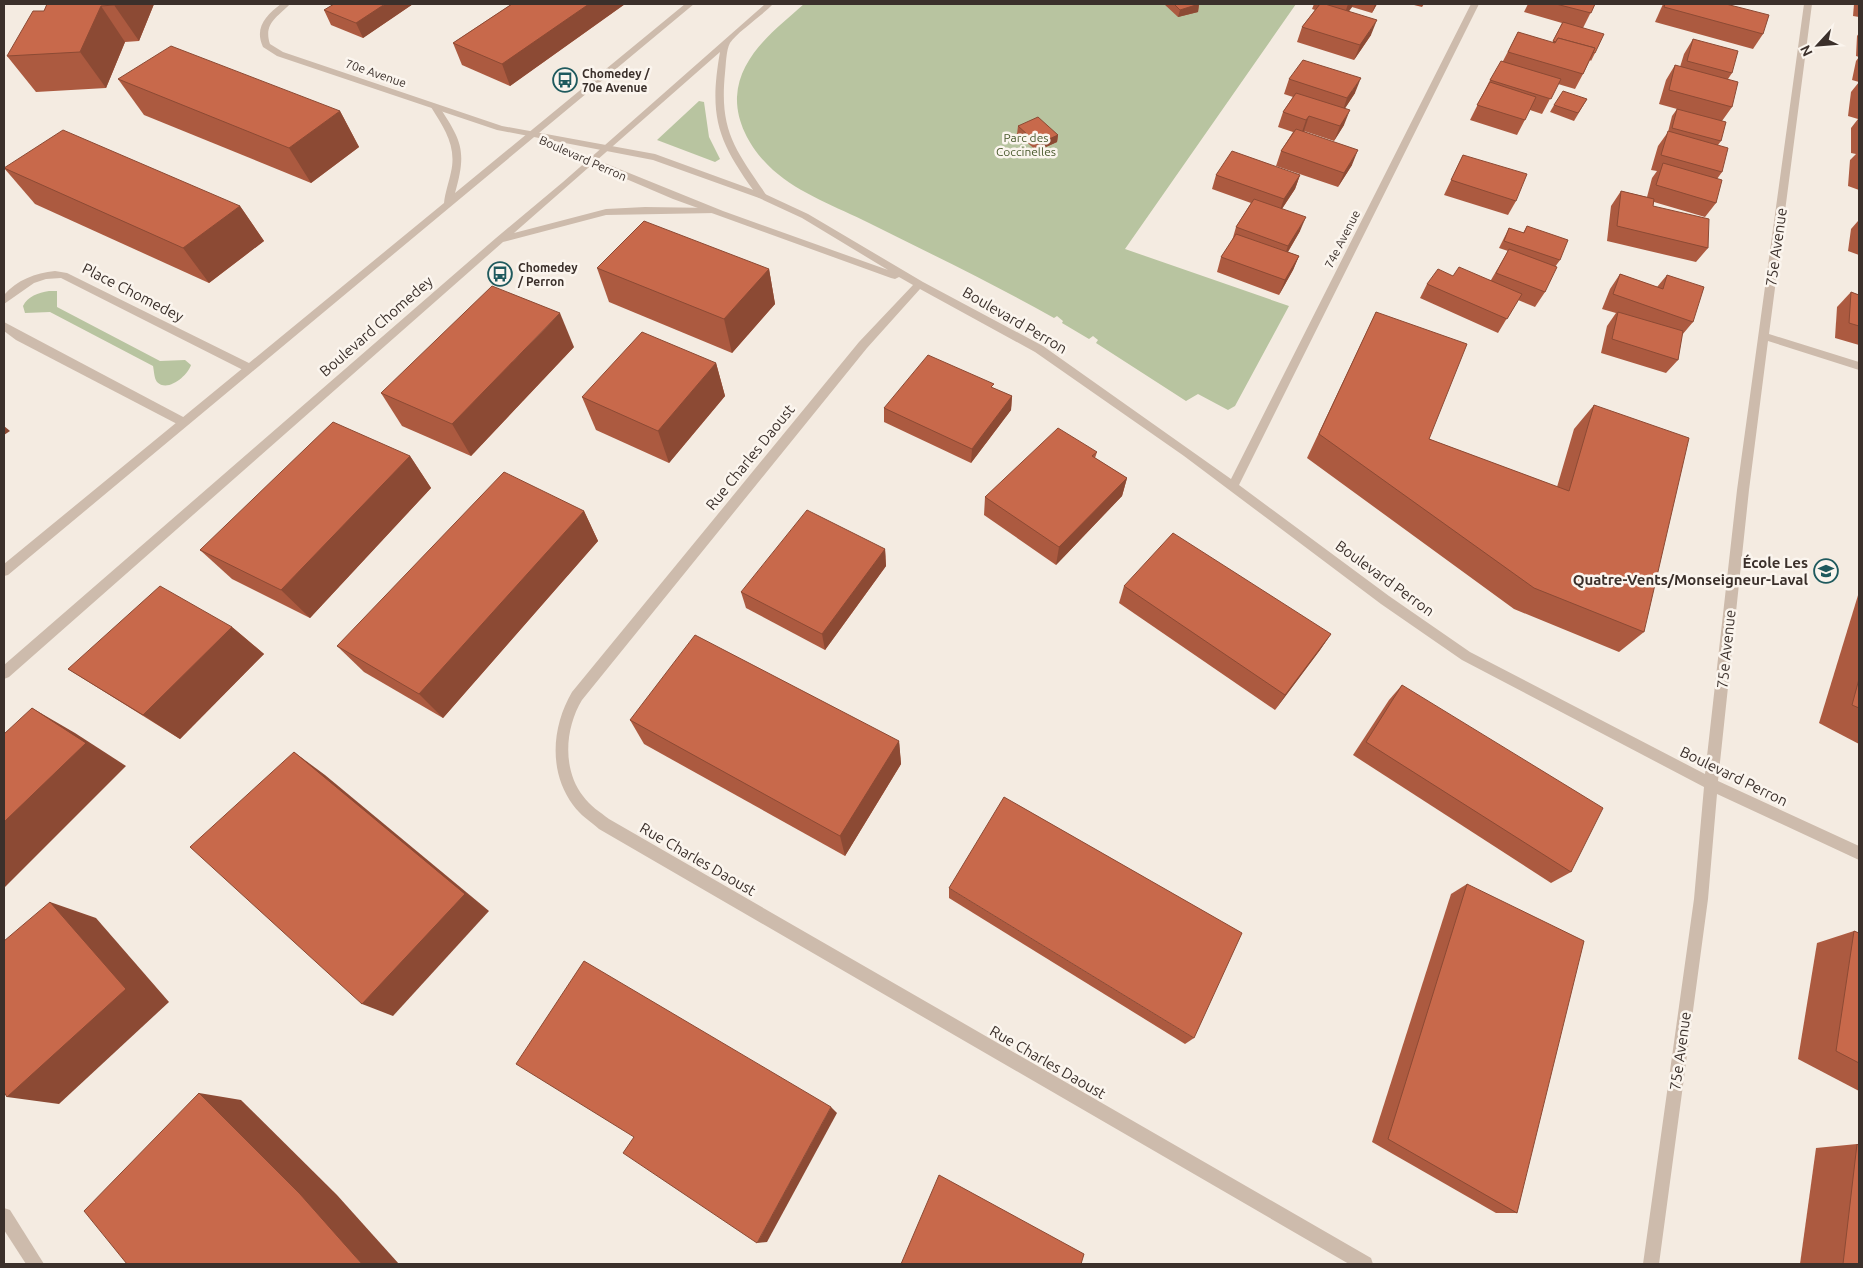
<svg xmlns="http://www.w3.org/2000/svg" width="1863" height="1268" font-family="Ubuntu,sans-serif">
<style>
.green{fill:#b8c4a0}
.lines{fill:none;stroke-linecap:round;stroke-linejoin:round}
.minor{fill:#cdbbac;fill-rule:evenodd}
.tertiary{fill:#cdbbac;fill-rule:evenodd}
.wall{fill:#ac5a40}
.shaded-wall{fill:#8c4a34}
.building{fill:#c8694b;stroke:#8c4a34}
.labels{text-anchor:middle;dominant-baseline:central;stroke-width:5;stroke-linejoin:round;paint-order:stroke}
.far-street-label{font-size:12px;fill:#3b302b;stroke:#fbf5ee}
.far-poi-label{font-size:12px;font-weight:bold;fill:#3b302b;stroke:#fbf5ee;text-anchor:start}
.far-park-label{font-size:12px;fill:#4a5a2e;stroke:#fbf5ee}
.street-label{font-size:15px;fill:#3b302b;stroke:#fbf5ee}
.poi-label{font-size:15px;font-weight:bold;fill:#3b302b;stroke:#fbf5ee;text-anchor:end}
</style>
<rect width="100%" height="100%" fill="#f4ebe1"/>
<g class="green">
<path d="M804 4H1296L1125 249 1289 306 1235 406 1228 410 1198 394 1186 401 1096 343 1098 340 1093 336 1089 339 1062 323 1063 321 1057 316 1054 318C994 284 931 254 869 223 837 207 800 194 773 170 753 152 736 125 737 97 739 56 776 29 804 4Z"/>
<polygon points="699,101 704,102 709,137 720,159 715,162 657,140"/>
<path d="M49 291H57V307L160 361 185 360 191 365C188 375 168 393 157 382 154 378 154 370 153 366L50 312 25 313 23 306C28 296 38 293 49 291Z"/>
</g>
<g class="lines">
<g class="minor">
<path d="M281 4H290C278 17 263 23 270 44L283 52 502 126 655 154 765 194 808 214 923 282 1043 346 1231 479 1471 4H1479L1239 485 1389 596 1470 652 1705 774 1737 490 1804 4H1812L1769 334 1859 362V370L1768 341 1749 490 1718 781 1859 846V860L1717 794 1708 899 1659 1264H1643L1694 899 1704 787 1462 660 1381 604 1184 456 1035 352 920 289 867 348 582 700C565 728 562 769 583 796 590 806 600 812 609 819L1371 1258 1373 1264H1349L599 829C590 821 580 815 573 805 548 771 552 726 572 692L859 342 913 285 899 277 895 279 891 278 673 199 542 143 547 140 550 141 723 211 888 270 802 218 759 198 653 160 497 130 277 56 263 47C254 28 266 15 281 4Z"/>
<path d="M55 271 67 273 253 365 254 368 253 371H245L61 278 46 279 34 283 4 304V295C17 280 35 273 55 271Z"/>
<polygon points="4,322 187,419 188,422 187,425 179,425 16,340 4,331"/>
</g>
<g class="tertiary">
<path d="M685 4H694L8 575 4 576V564L444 203C445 193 449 182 451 172 457 146 444 128 431 107L432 105H438C462 141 467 151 455 193Z"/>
<path d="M765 4H773C763 15 737 32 730 43 726 50 726 65 725 73 719 132 736 150 767 196L765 198H759C719 143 708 120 720 52L514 233 606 209 645 207 713 208 716 209V213L606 215 503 242 9 677 4 679V665L496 238 563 182Z"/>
<polygon points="4,1208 10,1210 44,1264 26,1264 4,1230"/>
</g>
</g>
<g class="wall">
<polygon points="47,4 154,4 139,41 125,42 106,88 36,92 7,56 44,11"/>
<polygon points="413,4 363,38 331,25 324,10"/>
<polygon points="512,4 625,4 510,86 462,65 453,43"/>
<polygon points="1164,4 1199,4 1198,12 1178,17"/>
<polygon points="1314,4 1377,4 1372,13 1352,7 1349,11 1371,35 1354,60 1297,42 1302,27 1315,10 1312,9"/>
<polygon points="1410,4 1424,4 1422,7"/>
<polygon points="1528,4 1595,4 1583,28 1595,53 1591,61 1590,60 1583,74 1575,89 1558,84 1542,114 1530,110 1517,135 1470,120 1490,80 1503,61 1518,32 1552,43 1562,23 1524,12"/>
<polygon points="1663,4 1726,4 1763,34 1753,49 1655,22"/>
<polygon points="1854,4 1859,4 1859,17 1853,16"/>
<polygon points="1859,33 1859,190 1848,186 1850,160 1856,154 1851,153 1851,128 1858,119 1848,116 1851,92 1859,82 1852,80 1856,61 1859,57 1856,56 1857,36"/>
<polygon points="1693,39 1732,73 1728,79 1732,107 1722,121 1721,141 1718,145 1722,172 1717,179 1716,203 1705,217 1654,202 1653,206 1708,248 1696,262 1607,241 1611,206 1621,191 1647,197 1652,178 1657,171 1651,170 1658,146 1668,132 1672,116 1677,109 1659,104 1666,80 1675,65 1680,67 1684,54"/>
<polygon points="118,79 340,111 359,147 311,183 144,115"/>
<polygon points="1289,79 1355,93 1345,108 1344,125 1334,141 1304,131 1352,165 1338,187 1276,166 1281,151 1293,132 1278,127 1283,112 1293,97 1284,94"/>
<polygon points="1587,99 1574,121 1550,112 1554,105"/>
<polygon points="1018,126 1058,135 1057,142 1037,151 1017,134"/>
<polygon points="1463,155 1516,201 1508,215 1444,195"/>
<polygon points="4,168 240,206 264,241 209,283 35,204"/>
<polygon points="1216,175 1300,175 1295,189 1282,209 1300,231 1288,252 1299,256 1293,270 1279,295 1217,272 1221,257 1232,241 1236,227 1251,203 1212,189"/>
<polygon points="1859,211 1859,255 1848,251 1851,229 1858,221"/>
<polygon points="1527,226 1560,260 1555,267 1545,292 1535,307 1518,300 1498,333 1420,298 1427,284 1453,276 1491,280 1508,251 1499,248 1509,228 1523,233"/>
<polygon points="597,268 769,269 775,304 732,353 609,302"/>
<polygon points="1620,274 1657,287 1667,275 1693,322 1682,335 1678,360 1666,373 1601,353 1607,326 1616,313 1602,309 1610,289"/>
<polygon points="1851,292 1859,295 1859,345 1835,338 1837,307"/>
<polygon points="1376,312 1429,439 1557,487 1574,429 1594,405 1644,632 1619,652 1514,609 1307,458"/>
<polygon points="574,347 471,456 402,426 381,393"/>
<polygon points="716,363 725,396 669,463 596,430 582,397"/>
<polygon points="993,388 1012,396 1011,410 971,463 884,422 884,408"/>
<polygon points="1097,452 1095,458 1127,478 1122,496 1056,565 984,515 985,497"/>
<polygon points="410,456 431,488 310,618 232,579 200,550"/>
<polygon points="584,511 598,541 443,718 364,672 337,646"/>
<polygon points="885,549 886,566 825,650 746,608 741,592"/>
<polygon points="1124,586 1331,634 1320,650 1275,710 1119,603"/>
<polygon points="1859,592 1859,744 1819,723"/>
<polygon points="232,627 264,654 180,739 68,669"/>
<polygon points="1402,685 1571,872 1551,883 1353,755 1389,700"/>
<polygon points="630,720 899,741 901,764 845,856 644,744"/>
<polygon points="1467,884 1517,1213 1496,1213 1372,1142 1451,894"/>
<polygon points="949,888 1194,1038 1185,1044 949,898"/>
<polygon points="1854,931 1859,933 1859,1091 1798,1059 1817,943"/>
<polygon points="1857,1144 1859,1264 1800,1264 1816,1148"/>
</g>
<g class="shaded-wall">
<polygon points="115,4 154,4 139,41 114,5"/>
<polygon points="385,4 413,4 363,38 356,23"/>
<polygon points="589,4 625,4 510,86 502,64"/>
<polygon points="1199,4 1198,12 1178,17 1180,10"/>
<polygon points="1348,4 1353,4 1352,7 1343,19"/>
<polygon points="1375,4 1377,4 1372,13"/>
<polygon points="101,6 125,42 106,88 80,52"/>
<polygon points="1377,20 1371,35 1354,60 1360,45"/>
<polygon points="1361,78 1355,93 1342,113 1347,98"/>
<polygon points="1350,110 1344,125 1334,141 1340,126"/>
<polygon points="340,111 359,147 311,183 289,148"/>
<polygon points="1309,116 1304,131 1301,135 1306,120"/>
<polygon points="1058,135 1057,142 1037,151 1038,144"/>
<polygon points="1358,150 1352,165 1338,187 1344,173"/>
<polygon points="1300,175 1295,189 1279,213 1284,199"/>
<polygon points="240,206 264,241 209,283 183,248"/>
<polygon points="1306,217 1300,231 1283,260 1288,246"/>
<polygon points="1299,256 1293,270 1279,295 1285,280"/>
<polygon points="769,269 775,304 732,353 724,319"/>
<polygon points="560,313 574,347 471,456 452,424"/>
<polygon points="716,363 725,396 669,463 658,431"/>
<polygon points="1012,396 1011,410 971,463 972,449"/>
<polygon points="4,426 10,431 4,435"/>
<polygon points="410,456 431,488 310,618 281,590"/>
<polygon points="1127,478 1122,496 1056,565 1059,547"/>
<polygon points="584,511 598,541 443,718 419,694"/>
<polygon points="885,549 886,566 825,650 822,634"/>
<polygon points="232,627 264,654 180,739 143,715"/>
<polygon points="1331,634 1320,650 1275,710 1285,695"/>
<polygon points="32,708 75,733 126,766 4,888 4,822"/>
<polygon points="899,741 901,764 845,856 840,836"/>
<polygon points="294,752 325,775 489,911 393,1016 362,1004"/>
<polygon points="50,902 96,918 169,1002 59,1104 7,1097"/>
<polygon points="199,1093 241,1100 337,1195 399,1264 362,1264"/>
<polygon points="831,1107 837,1113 767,1242 757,1243"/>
</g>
<g class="building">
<polygon points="47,4 115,4 114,5 101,6 80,52 7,56 33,11 44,11"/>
<polygon points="334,4 385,4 356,23 324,10"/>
<polygon points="512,4 589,4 502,64 453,43"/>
<polygon points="1174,4 1199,4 1180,10"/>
<polygon points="1320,4 1325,4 1377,20 1360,45 1302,27"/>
<polygon points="1556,4 1595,4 1591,13"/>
<polygon points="1665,4 1726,4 1769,15 1763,34 1664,7"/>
<polygon points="1563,22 1604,34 1595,53 1593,52 1595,48 1558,38 1556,42 1553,41"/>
<polygon points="1518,32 1555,43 1558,38 1595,48 1583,74 1508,52"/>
<polygon points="1693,39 1738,51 1732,73 1687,61"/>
<polygon points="171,46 340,111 289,148 118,79"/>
<polygon points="1303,60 1361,78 1347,98 1289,79"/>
<polygon points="1501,61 1561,79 1551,99 1490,80"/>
<polygon points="1675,65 1738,82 1732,107 1669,90"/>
<polygon points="1490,82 1536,97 1525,120 1477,105"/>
<polygon points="1563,91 1587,99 1578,113 1554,105"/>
<polygon points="1296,93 1350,110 1340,126 1309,116 1306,120 1283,112"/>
<polygon points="1677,109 1726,122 1721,141 1672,128"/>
<polygon points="1038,117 1058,135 1038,144 1018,126"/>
<polygon points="1296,129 1358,150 1344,173 1281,151"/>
<polygon points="63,130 240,206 183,248 4,168"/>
<polygon points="1668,131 1728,148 1722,172 1661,155"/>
<polygon points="1232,151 1300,175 1284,199 1216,175"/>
<polygon points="1463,155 1527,174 1516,201 1451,180"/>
<polygon points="1663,163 1722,180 1716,203 1656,185"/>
<polygon points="1621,191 1654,199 1653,206 1709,219 1708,248 1617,226"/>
<polygon points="1254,199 1306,217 1288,246 1236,227"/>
<polygon points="644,221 769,269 724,319 597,268"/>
<polygon points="1527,226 1568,240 1560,260 1504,241 1509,228 1524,233"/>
<polygon points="1236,234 1299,256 1285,280 1221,257"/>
<polygon points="1509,249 1557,267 1545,292 1496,273"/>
<polygon points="1459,267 1522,294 1507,319 1427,284 1438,269 1453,276"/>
<polygon points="1620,274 1663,289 1667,275 1704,287 1693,322 1613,294"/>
<polygon points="492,286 560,313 452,424 381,393"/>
<polygon points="1851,292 1859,295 1859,326 1849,323"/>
<polygon points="1376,312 1467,344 1429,439 1569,491 1594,405 1689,438 1644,632 1534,588 1319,434"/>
<polygon points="1618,312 1683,331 1678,360 1612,339"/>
<polygon points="642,332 716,363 658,431 582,397"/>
<polygon points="928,355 994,384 991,387 1012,396 972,449 884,408"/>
<polygon points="333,422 410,456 281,590 200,550"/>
<polygon points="1058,428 1097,452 1092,456 1127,478 1059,547 985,497"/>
<polygon points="504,472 584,511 419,694 337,646"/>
<polygon points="807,510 885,549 822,634 741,592"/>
<polygon points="1173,533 1331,634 1285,695 1124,586"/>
<polygon points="160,586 232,627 143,715 68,669"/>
<polygon points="695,635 899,741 840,836 630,720"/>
<polygon points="1859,679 1859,708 1852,705"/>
<polygon points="1402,685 1603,808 1571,872 1366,742"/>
<polygon points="32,708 86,743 4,822 4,734"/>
<polygon points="294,752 465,894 362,1004 190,847"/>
<polygon points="1004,797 1242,933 1194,1038 949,888"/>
<polygon points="1467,884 1584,941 1517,1213 1388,1139"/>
<polygon points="50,902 126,989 7,1097 4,1092 4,941"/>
<polygon points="1854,931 1859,933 1859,1063 1836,1051"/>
<polygon points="584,961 831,1107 757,1243 623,1153 634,1137 516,1064"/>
<polygon points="199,1093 300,1194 362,1264 127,1264 84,1211"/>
<polygon points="1857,1144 1859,1146 1859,1264 1843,1264"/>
<polygon points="939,1175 1084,1254 1081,1264 901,1264"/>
</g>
<defs>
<g id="bus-ring" transform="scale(1.25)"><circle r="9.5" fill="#fbf5ee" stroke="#1f5a5e" stroke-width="1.5"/><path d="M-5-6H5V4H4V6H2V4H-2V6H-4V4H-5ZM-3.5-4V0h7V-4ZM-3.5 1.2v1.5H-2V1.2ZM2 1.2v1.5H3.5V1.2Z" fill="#1f5a5e"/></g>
<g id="school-ring" transform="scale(1.25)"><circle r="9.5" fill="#fbf5ee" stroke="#1f5a5e" stroke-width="1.5"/><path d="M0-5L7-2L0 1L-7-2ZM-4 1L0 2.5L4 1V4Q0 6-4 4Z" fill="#1f5a5e"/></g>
</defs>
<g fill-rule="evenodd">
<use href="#bus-ring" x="565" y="80"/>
<use href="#bus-ring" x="500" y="274"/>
<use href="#school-ring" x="1826" y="571"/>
</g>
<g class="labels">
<g class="far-street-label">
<text transform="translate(376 73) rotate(19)">70e Avenue</text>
<text transform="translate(583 158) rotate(24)">Boulevard Perron</text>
<text transform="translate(1342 239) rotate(-63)">74e Avenue</text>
</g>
<g class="far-poi-label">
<text x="582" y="73">Chomedey /<tspan x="582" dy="14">70e Avenue</tspan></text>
<text x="518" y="267">Chomedey<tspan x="518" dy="14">/ Perron</tspan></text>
</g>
<g class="far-park-label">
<text x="1026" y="137">Parc des<tspan x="1026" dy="14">Coccinelles</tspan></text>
</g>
<g class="street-label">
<text transform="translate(1776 247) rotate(-82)">75e Avenue</text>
<text transform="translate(133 292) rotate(27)">Place Chomedey</text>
<text transform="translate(1015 320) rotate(30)">Boulevard Perron</text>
<text transform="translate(376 326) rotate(-41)">Boulevard Chomedey</text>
<text transform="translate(750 457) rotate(-51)">Rue Charles Daoust</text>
<text transform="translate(1385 578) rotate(36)">Boulevard Perron</text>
<text transform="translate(1726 649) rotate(-84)">75e Avenue</text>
<text transform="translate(1734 776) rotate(26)">Boulevard Perron</text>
<text transform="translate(698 859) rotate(30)">Rue Charles Daoust</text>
<text transform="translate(1680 1051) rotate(-82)">75e Avenue</text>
<text transform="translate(1048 1062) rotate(30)">Rue Charles Daoust</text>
</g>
<g class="poi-label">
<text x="1808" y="562">École Les<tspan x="1808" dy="17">Quatre-Vents/Monseigneur-Laval</tspan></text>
</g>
</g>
<rect width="1863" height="1268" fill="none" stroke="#3b302b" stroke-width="10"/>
<g transform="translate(1818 45) rotate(244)" stroke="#fbf5ee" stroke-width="4" paint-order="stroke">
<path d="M0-4L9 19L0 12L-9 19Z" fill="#3b302b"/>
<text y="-8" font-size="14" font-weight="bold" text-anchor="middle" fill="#3b302b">N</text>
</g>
</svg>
